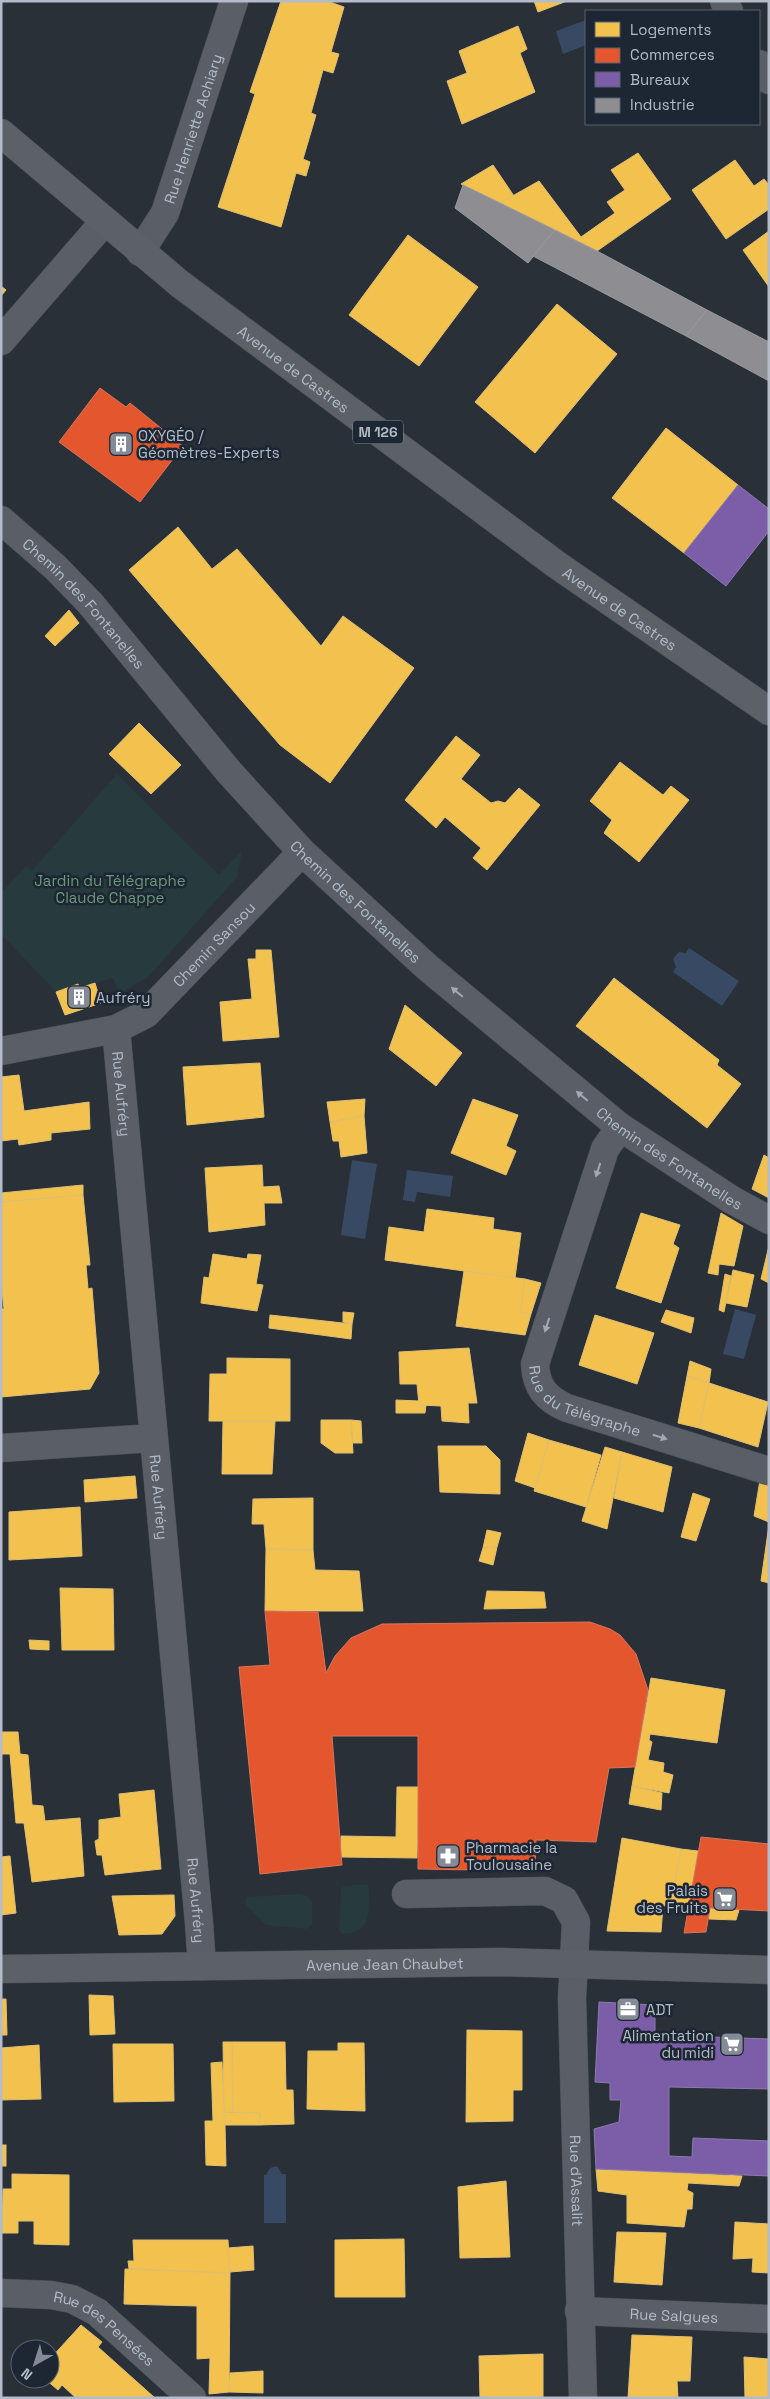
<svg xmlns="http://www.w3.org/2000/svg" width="770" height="2399" font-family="'Space Grotesk',sans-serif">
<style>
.green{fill:#273a3e}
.water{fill:#384963}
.homes{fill:#f2c14e;stroke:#dfc073}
.shops{fill:#e4572e;stroke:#d6755c}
.offices{fill:#7b5ea7;stroke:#8c7ab1}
.industry{fill:#8d8d92;stroke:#999ba2}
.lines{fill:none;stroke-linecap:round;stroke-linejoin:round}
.minor-casing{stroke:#484c53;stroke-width:29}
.major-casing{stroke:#484c55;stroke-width:29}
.minor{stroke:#5a5e66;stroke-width:28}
.major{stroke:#5c6168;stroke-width:28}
.oneway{fill:#a2a9b5}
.labels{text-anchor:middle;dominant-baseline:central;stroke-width:5;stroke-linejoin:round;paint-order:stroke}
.shield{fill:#1d2633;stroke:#878f9c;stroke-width:1}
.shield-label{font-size:14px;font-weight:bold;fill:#b4bcc9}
.street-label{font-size:15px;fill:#b4bcc9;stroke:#1d2633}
.poi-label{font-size:15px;fill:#b4bcc9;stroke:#1d2633;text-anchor:start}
.park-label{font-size:15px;fill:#6b9a76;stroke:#1d2633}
</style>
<rect width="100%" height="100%" fill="#2a3038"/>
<g class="green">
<polygon points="117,774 219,875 242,851 237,877 149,976 119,994 113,978 79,988 77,984 56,992 1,934 1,893 26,866 32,871"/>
<path d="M364 1884 368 1885 369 1889C369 1912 372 1934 342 1934L339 1930 341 1889 344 1886Z"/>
<polygon points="300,1894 309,1897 312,1902 312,1925 307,1929 266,1925 246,1905 246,1897"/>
</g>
<g class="water">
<polygon points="586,20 586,45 563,54 556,31"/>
<polygon points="689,948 739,981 722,1006 673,972 676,967 673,959 679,952 686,953"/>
<polygon points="352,1160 377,1164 365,1239 341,1235"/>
<polygon points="407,1170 453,1176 450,1197 417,1192 415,1202 403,1200"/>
<polygon points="735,1309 756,1315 744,1359 723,1354"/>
<polygon points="277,2166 282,2174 286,2174 286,2223 264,2223 264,2175 266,2175 270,2168"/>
</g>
<g class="homes">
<polygon points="281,1 327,1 344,7 331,52 339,54 333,73 323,70 311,113 316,115 303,159 310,162 306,176 296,173 281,227 218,207 255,94 250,92"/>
<polygon points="534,1 567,1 538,12"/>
<polygon points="518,26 527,49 520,53 535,92 462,124 447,81 467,73 459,51"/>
<polygon points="638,153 671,199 597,251 500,203 539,181 581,237 615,213 607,202 625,190 611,170"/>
<polygon points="735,160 754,186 764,179 769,185 769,209 726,239 692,190"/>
<polygon points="493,165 514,196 500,203 461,184"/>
<polygon points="769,231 769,287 743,250"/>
<polygon points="408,235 478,287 419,366 349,315"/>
<polygon points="1,286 6,290 1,296"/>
<polygon points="557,304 617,354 535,453 475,402"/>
<polygon points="666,428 738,485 684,553 612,498"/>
<polygon points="178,527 212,569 237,549 321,646 343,616 414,668 330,783 280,745 129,570"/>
<polygon points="69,610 79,623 55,646 45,636"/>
<polygon points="139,723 181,765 151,794 109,754"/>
<polygon points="456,736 480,755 461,779 491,803 498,801 505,803 519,788 540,805 487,870 473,858 481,848 445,817 436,828 405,800"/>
<polygon points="620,762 663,795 671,786 689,800 639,862 604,833 612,820 590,801"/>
<polygon points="256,950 271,950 279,1037 223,1041 220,1002 252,999 248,959 256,959"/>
<polygon points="614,978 719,1060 717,1065 741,1084 707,1128 576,1026"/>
<polygon points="95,983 101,1003 65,1015 56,992 78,984 79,988"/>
<polygon points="405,1005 462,1053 436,1086 389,1049"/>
<polygon points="260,1063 264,1117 187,1125 183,1067"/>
<polygon points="19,1075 24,1111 89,1102 90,1129 51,1133 51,1140 19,1145 18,1139 1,1141 1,1077"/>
<polygon points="365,1099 364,1116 330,1122 327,1102"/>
<polygon points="473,1099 518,1115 506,1146 516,1151 506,1175 451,1153"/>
<polygon points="364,1116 367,1153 341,1157 339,1141 333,1141 330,1122"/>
<polygon points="764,1155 769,1158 769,1198 752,1189"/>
<polygon points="262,1165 263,1187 279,1186 282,1203 264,1203 265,1225 209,1232 205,1168"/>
<polygon points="83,1185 83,1195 1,1202 1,1193"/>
<polygon points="83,1195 90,1265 86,1265 88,1289 92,1288 99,1373 90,1389 1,1397 1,1309 4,1309 1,1279 1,1202"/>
<polygon points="427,1209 494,1218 493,1229 521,1233 515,1278 385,1260 389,1227 424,1232"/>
<polygon points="641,1213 680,1225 673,1244 679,1248 661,1303 616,1288"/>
<polygon points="721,1213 743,1226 734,1266 719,1264 718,1275 708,1273"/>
<polygon points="769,1246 769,1283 761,1279"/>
<polygon points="213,1254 247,1259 248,1254 261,1255 256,1284 263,1285 257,1311 201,1303 204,1277 209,1278"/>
<polygon points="733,1270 754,1275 747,1307 726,1303"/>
<polygon points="464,1271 525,1279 521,1312 531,1314 525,1335 456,1326"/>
<polygon points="725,1274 731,1276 724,1312 719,1310"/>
<polygon points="525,1279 541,1283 531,1314 521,1312"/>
<polygon points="666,1310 694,1318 691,1333 661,1322"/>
<polygon points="343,1312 354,1313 352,1324 343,1322"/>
<polygon points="270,1315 352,1324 351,1339 269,1328"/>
<polygon points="595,1315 654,1333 637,1384 579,1365"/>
<polygon points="469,1348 477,1403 468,1403 469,1423 442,1421 441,1406 419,1405 417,1384 400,1384 399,1352"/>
<polygon points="227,1358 290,1359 290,1421 209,1421 210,1374 227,1374"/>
<polygon points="690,1361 711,1369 709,1383 687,1376"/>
<polygon points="687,1376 709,1383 699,1428 678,1423"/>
<polygon points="709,1383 768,1402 758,1447 699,1428"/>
<polygon points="396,1400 419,1401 419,1405 426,1405 425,1413 396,1413"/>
<polygon points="321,1420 351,1420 353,1453 335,1453 321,1443"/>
<polygon points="351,1420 361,1421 362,1443 353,1443"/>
<polygon points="223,1421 275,1421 272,1474 222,1474"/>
<polygon points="528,1433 549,1440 535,1488 515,1481"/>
<polygon points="549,1440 601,1455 586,1507 534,1491"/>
<polygon points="438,1446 486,1446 500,1460 500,1494 440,1492"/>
<polygon points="605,1447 622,1452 607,1529 582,1521"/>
<polygon points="622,1452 672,1467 663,1512 614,1498"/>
<polygon points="135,1476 137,1498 85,1502 84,1480"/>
<polygon points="760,1480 769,1483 769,1522 754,1516"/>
<polygon points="693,1493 710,1499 696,1541 681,1537"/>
<polygon points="313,1498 313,1550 266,1549 264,1524 252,1524 253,1499"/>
<polygon points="80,1507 82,1556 9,1560 9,1512"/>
<polygon points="769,1525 769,1583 761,1581"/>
<polygon points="487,1530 501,1533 497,1547 483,1548"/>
<polygon points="497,1547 493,1565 479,1561 483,1548"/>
<polygon points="266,1549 313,1550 315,1570 359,1571 363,1611 265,1611"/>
<polygon points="60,1588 113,1589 114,1650 62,1650"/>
<polygon points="487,1591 544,1592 546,1608 484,1609"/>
<polygon points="29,1640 49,1641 49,1650 30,1649"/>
<polygon points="651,1678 725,1690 717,1743 650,1734 649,1740 652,1742 648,1760 664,1763 663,1772 673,1775 669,1793 632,1786"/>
<polygon points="1,1732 18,1732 20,1754 28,1755 32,1805 43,1806 45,1821 80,1818 84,1876 32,1882 24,1823 16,1823 10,1754 1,1754"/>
<polygon points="632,1786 662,1793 661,1810 629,1804"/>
<polygon points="397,1787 419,1787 417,1858 341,1857 341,1836 396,1837"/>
<polygon points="154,1790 161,1869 105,1875 102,1855 97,1855 95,1841 99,1839 99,1820 121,1817 119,1794"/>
<polygon points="622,1838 681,1849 671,1905 663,1906 661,1932 607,1931"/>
<polygon points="681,1849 698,1851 689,1906 671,1905"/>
<polygon points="10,1856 16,1913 1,1915 1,1857"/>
<polygon points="174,1895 175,1916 162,1934 119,1935 112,1896"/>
<polygon points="710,1908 739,1910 736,1920 709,1919"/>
<polygon points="89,1995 113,1996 115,2034 90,2035"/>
<polygon points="1,1999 6,1999 7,2035 1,2035"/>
<polygon points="467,2030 522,2031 522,2090 513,2090 513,2121 466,2122"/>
<polygon points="223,2042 232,2042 233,2112 224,2112"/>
<polygon points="232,2042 285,2042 286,2090 293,2090 294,2124 259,2125 260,2113 233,2112"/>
<polygon points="338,2043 364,2043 365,2111 307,2109 308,2051 338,2051"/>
<polygon points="113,2044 173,2044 174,2101 114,2102"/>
<polygon points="39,2045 41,2099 1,2100 1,2048"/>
<polygon points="222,2062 225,2125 226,2166 206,2165 205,2121 213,2121 211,2063"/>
<polygon points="224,2112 260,2113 259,2125 225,2125"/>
<rect x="1" y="2145" width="5" height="21"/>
<polygon points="596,2169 742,2176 739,2186 688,2183 687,2190 693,2193 692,2209 687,2209 684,2227 627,2223 627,2195 598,2191"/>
<polygon points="12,2174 69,2175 69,2245 34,2244 34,2221 18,2221 18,2233 2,2233 3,2189 12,2189"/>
<polygon points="506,2181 510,2257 460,2258 458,2187"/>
<polygon points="735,2222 769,2224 769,2273 752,2272 753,2258 733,2259"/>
<polygon points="617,2232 666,2233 662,2285 614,2282"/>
<polygon points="404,2239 405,2297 335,2297 335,2240"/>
<polygon points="133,2240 228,2240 230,2273 129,2269 128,2261 134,2261"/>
<polygon points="253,2246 254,2270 230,2272 228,2248"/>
<polygon points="125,2269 230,2273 229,2392 209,2394 210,2358 197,2359 197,2306 124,2304"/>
<polygon points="81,2325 102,2342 98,2347 155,2398 76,2398 62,2385 58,2390 45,2379 50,2379 50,2359"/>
<polygon points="632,2335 692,2337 690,2381 677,2381 678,2398 628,2398"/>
<polygon points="543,2354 543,2398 480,2398 479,2356"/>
<polygon points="744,2357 769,2359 769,2398 745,2398"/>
<polygon points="263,2371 263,2393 229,2392 230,2373"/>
</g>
<g class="shops">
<polygon points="100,388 126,407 130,403 183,446 140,502 59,442"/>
<polygon points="265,1611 318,1612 326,1673 335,1656 351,1638 382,1624 590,1622 610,1629 620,1635 636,1654 648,1690 635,1767 609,1768 596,1842 536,1840 535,1871 418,1869 418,1736 332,1736 342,1865 260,1874 239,1667 270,1665"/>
<polygon points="701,1837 769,1844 769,1911 710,1908 706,1932 684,1933"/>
</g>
<g class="offices">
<polygon points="738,485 769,509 769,531 726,586 684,553"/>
<polygon points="599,2002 655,2005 655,2035 769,2039 769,2089 669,2087 669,2156 692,2157 693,2138 769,2141 769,2176 596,2169 594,2129 619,2122 621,2100 610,2100 610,2083 595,2082"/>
</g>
<g class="industry">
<polygon points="463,185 500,203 555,230 528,263 455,208"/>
<polygon points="555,230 597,251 707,310 686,336 533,256"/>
<polygon points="707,310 769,342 769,381 686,336"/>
</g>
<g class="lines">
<g class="minor-casing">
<g id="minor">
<polyline points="724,1 729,11"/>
<polyline points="759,64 769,80"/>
<path id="s1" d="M140 252 165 213 234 1"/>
<polyline points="1,341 104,222"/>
<path id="s2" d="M1 520 55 567 90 603 229 772 302 852 427 967 620 1127 732 1200 769 1220"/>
<path id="s3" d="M116 1029 199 1923 202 1966"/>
<path id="s4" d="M1 1051 116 1029 146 1014 302 852"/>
<path id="s5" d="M620 1127 605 1149 535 1364C536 1387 546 1399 567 1408L769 1471"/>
<polyline points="1,1448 153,1438"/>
<path id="s6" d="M406 1894 545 1891 564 1900 576 1922 572 1998 583 2398"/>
<path id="s7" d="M1 2293 51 2295 72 2299 97 2312 192 2398"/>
<path id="s8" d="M579 2311 769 2319"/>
</g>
</g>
<g class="major-casing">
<g id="major">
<path id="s9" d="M1 133 180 284 557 565 769 711"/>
<path id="s10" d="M1 1969 500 1962 769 1970"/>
</g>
</g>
<use href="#minor" class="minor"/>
<use href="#major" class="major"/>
</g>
<defs><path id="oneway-solid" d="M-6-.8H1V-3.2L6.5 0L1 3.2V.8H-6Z" transform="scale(1.25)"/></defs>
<g class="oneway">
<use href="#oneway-solid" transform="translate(457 992) rotate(-140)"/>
<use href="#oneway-solid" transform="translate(582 1096) rotate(-140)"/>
<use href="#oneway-solid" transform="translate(598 1170) rotate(108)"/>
<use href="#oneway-solid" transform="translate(547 1325) rotate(108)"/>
<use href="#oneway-solid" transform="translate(660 1437) rotate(17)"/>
</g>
<defs>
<g id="building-square" transform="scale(1.25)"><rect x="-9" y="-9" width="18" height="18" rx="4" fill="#848b96" stroke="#1d2633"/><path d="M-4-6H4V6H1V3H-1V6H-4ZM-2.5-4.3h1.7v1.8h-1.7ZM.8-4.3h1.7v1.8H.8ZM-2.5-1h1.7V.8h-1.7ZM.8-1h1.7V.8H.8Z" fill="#fff"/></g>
<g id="pharmacy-square" transform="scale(1.25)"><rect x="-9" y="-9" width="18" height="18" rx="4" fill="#848b96" stroke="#1d2633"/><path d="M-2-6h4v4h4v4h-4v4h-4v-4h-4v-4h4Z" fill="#fff"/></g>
<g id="supermarket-square" transform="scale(1.25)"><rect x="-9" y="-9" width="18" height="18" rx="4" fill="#848b96" stroke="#1d2633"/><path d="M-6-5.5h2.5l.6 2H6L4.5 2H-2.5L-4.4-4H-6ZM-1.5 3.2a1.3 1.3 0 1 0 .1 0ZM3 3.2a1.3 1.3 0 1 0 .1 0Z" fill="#fff"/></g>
<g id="office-square" transform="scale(1.25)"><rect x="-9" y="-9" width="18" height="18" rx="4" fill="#848b96" stroke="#1d2633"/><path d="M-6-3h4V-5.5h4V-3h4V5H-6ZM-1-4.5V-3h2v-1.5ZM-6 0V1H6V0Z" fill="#fff"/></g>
</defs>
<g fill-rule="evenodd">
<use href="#building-square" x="121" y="444"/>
<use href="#building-square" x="79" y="997"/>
<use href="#pharmacy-square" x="448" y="1856"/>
<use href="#supermarket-square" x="725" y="1899"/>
<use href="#office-square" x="628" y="2009"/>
<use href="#supermarket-square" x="732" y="2044"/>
</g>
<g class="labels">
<rect class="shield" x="353" y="420.5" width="50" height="23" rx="4"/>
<g class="shield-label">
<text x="378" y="432">M 126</text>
</g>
<g class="street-label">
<text stroke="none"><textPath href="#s1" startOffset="135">Rue Henriette Achiary</textPath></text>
<text stroke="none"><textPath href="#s9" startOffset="376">Avenue de Castres</textPath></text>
<text stroke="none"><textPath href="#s2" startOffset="118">Chemin des Fontanelles</textPath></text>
<text stroke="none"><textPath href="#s9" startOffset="781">Avenue de Castres</textPath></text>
<text stroke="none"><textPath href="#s2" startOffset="522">Chemin des Fontanelles</textPath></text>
<text stroke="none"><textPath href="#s4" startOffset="248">Chemin Sansou</textPath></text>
<text stroke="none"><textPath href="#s3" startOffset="65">Rue Aufréry</textPath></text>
<text stroke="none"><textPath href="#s2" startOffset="928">Chemin des Fontanelles</textPath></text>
<text stroke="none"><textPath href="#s5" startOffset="321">Rue du Télégraphe</textPath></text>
<text stroke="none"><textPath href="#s3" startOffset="470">Rue Aufréry</textPath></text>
<text stroke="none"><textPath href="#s3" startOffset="875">Rue Aufréry</textPath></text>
<text stroke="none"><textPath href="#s10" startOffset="384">Avenue Jean Chaubet</textPath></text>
<text stroke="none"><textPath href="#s6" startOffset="444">Rue d'Assalit</textPath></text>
<text stroke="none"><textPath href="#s8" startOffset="95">Rue Salgues</textPath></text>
<text stroke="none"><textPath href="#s7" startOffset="114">Rue des Pensées</textPath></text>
</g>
<g class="poi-label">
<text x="138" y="435">OXYGÉO /<tspan x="138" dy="17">Géomètres-Experts</tspan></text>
<text x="96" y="997">Aufréry</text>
<text x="466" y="1847">Pharmacie la<tspan x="466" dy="17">Toulousaine</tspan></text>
<text x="708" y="1890" text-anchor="end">Palais<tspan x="708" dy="17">des Fruits</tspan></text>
<text x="646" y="2009">ADT</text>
<text x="714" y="2035" text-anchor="end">Alimentation<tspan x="714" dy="17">du midi</tspan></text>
</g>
<g class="park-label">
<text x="110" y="880">Jardin du Télégraphe<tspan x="110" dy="17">Claude Chappe</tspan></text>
</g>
</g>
<rect width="770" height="2399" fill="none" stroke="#b4bcc9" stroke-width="5"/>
<rect x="585" y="10" width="175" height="115" fill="#1d2633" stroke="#59626f"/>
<rect x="595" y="22" width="25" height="15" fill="#f2c14e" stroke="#59626f"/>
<text x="630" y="35" font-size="15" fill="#b4bcc9">Logements</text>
<rect x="595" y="48" width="25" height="15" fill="#e4572e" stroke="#59626f"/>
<text x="630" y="60" font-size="15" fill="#b4bcc9">Commerces</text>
<rect x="595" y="72" width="25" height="15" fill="#7b5ea7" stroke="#59626f"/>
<text x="630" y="85" font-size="15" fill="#b4bcc9">Bureaux</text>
<rect x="595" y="98" width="25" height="15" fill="#8d8d92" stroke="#59626f"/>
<text x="630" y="110" font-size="15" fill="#b4bcc9">Industrie</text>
<g transform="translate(35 2364) rotate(219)"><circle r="24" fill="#1d2633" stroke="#59626f"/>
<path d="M0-4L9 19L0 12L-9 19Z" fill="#848b96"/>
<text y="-8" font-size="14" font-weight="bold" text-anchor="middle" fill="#b4bcc9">N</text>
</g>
</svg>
